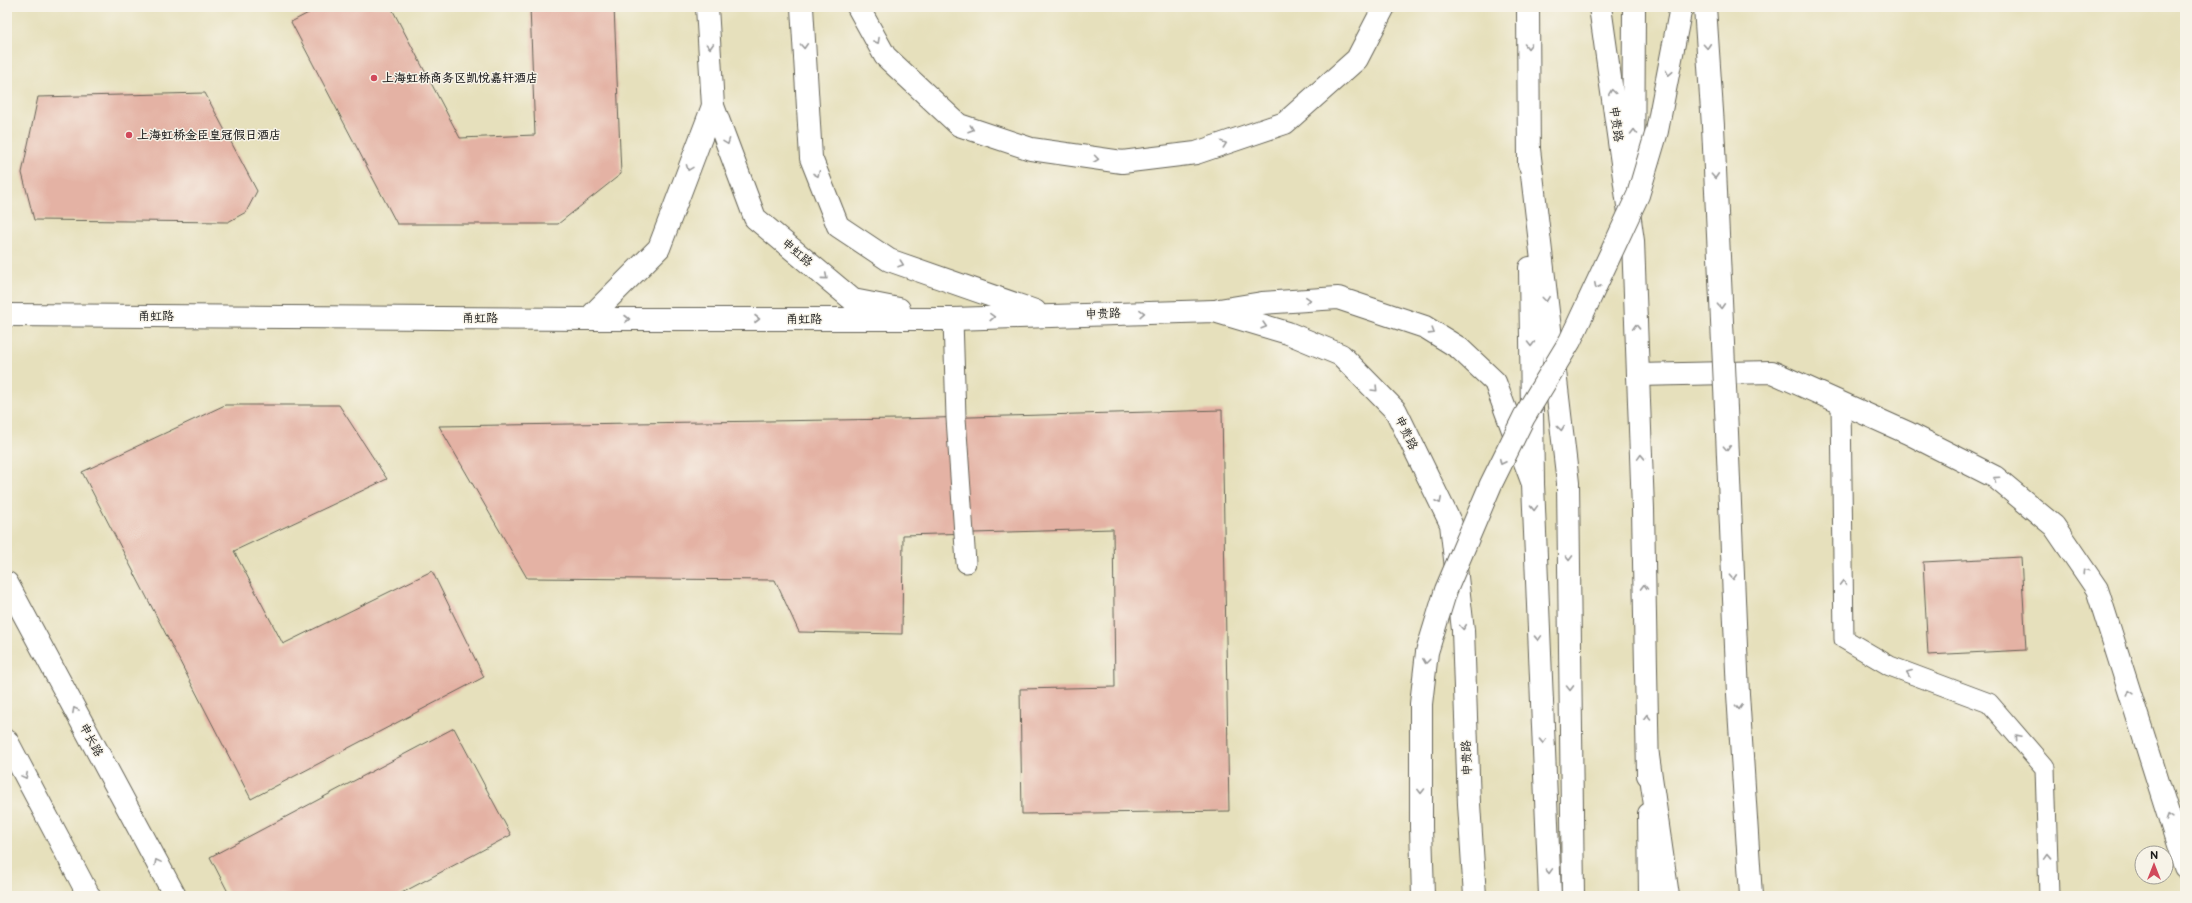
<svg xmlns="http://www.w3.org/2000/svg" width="2192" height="903" font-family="'Balsamiq Sans','LXGW WenKai TC',sans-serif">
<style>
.building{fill:#e4b2a4}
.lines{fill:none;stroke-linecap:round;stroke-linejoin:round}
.service-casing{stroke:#636154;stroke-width:21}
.minor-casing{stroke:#636154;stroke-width:24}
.tertiary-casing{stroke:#636154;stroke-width:24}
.secondary-casing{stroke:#636154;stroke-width:24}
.trunk-casing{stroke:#636154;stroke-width:24}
.service{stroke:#fff;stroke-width:19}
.minor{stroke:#fff;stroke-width:22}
.tertiary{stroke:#fff;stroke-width:22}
.secondary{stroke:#fff;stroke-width:22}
.trunk{stroke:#fff;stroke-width:22}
.trunk-bridge-casing{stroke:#636154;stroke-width:24;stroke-linecap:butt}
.trunk-bridge{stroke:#fff;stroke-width:22}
.oneway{stroke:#999}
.poi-dot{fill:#d1495b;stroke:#f7f3e8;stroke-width:1.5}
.labels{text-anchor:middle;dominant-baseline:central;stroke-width:3;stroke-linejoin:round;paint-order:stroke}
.poi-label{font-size:12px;font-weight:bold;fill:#1c1c1c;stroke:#f7f3e8;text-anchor:start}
.street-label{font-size:12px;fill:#1c1c1c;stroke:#f7f3e8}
</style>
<rect width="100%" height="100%" fill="#f7f3e8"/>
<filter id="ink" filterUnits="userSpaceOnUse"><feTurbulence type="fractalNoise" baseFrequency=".025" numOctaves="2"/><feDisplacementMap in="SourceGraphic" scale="8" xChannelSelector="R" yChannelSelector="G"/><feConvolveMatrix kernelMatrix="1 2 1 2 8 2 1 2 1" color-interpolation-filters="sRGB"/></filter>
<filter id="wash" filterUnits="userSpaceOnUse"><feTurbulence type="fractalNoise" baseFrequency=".012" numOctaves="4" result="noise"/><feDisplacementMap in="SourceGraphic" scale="16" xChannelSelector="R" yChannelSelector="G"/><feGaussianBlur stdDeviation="0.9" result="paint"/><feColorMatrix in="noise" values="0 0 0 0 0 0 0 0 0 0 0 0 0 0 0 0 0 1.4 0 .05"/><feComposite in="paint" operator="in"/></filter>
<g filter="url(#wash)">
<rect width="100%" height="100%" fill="#e6e0bc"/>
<g id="blocks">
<g class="building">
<polygon points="320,7 391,7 460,138 535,135 530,7 614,7 621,174 558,224 397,224 291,22"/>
<polygon points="205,93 257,191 246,212 228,222 34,220 22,173 38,97"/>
<polygon points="225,405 339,405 387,479 234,551 283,644 432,571 484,677 251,799 82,472"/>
<polygon points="1222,410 1229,811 1022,814 1020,689 1115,687 1113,529 903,535 902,634 799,632 775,580 527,578 439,426 899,419"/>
<polygon points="2021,557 2026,650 1928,655 1923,562"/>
<polygon points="454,728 511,835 396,896 230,896 210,857"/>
</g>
</g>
</g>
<g filter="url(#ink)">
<use href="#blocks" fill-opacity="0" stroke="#636154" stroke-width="1"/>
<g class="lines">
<g class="service-casing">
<g id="service">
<polyline points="953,319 956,418 966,563"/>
<polyline points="1841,403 1844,639 1890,666 1989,703 2045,768 2049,896"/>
</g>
</g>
<g class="minor-casing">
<g id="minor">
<polyline points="1528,7 1529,164"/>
<polyline points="1529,149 1568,483 1573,896"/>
<polyline points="1530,268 1533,482"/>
</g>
</g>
<g class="tertiary-casing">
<polyline id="tertiary" points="1633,194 1634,7"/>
</g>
<g class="secondary-casing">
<g id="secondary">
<polyline points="707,7 713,106 755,218 853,300 899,309"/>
<polyline points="802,7 811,158 838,226 889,260 1035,311"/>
<polyline points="858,7 885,56 959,125 1031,149 1122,162 1196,153 1285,123 1357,59 1384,7"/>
<polyline points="1600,7 1633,241 1643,509 1648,775"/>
<polyline points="1219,310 1262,303 1338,298 1425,327 1459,348 1495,382 1533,484 1542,702"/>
<polyline points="7,315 588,319 953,319 1214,311 1288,333 1341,355 1396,411 1451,524 1463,630 1469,804 1475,896"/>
<polyline points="588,319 659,248 713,106"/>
<polyline points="1638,375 1772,372 1908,433 1995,477 2054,526 2097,589 2185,867"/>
<polyline points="7,583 175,896"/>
<polyline points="7,741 89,896"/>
<polyline points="1649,814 1650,896"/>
</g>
</g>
<g class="trunk-casing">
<g id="trunk">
<polyline points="1726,409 1738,694 1751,896"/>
<polyline points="1542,702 1550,896"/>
<polyline points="1648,756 1668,896"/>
</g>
</g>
<use href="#service" class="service"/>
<use href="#minor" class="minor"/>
<use href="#tertiary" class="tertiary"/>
<use href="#secondary" class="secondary"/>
<use href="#trunk" class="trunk"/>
<g class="trunk-bridge-casing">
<g id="trunk-bridge">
<polyline points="1705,7 1713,126 1726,409"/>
<polyline points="1423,896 1421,827 1421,704 1427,652 1446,590 1491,484 1524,417 1570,341 1638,195 1657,131 1681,7"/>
</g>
</g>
<use href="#trunk-bridge" class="trunk-bridge"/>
</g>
<defs><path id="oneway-chevron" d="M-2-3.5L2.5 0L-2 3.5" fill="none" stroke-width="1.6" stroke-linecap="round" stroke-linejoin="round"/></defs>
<g class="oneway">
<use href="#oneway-chevron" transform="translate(877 41) rotate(61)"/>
<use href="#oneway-chevron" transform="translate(710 46) rotate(87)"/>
<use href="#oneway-chevron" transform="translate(804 46) rotate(87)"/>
<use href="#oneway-chevron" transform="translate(1528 46) rotate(90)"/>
<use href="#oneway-chevron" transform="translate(1707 46) rotate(86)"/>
<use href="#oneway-chevron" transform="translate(1669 73) rotate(101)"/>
<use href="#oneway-chevron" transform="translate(1612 92) rotate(-98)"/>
<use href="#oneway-chevron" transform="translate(971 129) rotate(19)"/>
<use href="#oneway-chevron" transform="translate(1634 132) rotate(-90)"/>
<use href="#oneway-chevron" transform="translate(727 142) rotate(69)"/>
<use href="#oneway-chevron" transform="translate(1224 144) rotate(-19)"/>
<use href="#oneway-chevron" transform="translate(1096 159) rotate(8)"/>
<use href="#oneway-chevron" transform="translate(689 168) rotate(111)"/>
<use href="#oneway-chevron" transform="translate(817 174) rotate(68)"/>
<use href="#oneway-chevron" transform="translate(1715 176) rotate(87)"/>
<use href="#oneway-chevron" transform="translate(901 264) rotate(19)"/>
<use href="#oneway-chevron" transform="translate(825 277) rotate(40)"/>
<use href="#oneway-chevron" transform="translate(1597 286) rotate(116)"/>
<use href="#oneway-chevron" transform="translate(1546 299) rotate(83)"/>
<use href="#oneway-chevron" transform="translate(1308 300) rotate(-3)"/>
<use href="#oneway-chevron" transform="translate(1721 306) rotate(87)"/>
<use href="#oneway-chevron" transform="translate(1142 313) rotate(-2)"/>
<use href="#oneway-chevron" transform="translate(992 317) rotate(-2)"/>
<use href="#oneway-chevron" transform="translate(627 319)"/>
<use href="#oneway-chevron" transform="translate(757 319)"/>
<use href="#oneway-chevron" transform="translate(1264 326) rotate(16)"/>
<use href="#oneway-chevron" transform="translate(1636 327) rotate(-92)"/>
<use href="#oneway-chevron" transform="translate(1432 332) rotate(32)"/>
<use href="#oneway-chevron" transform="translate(1531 344) rotate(89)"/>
<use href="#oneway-chevron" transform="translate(1375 389) rotate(46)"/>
<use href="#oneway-chevron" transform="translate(1561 428) rotate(83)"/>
<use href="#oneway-chevron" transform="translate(1727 448) rotate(87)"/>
<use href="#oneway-chevron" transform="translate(1641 457) rotate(-92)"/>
<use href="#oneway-chevron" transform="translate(1502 462) rotate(116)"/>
<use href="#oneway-chevron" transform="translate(1996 479) rotate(-146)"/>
<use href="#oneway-chevron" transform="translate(1439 501) rotate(64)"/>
<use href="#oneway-chevron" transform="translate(1534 508) rotate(88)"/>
<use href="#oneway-chevron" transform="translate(1569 558) rotate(89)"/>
<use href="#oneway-chevron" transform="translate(2085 571) rotate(-124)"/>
<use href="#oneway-chevron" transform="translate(1733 577) rotate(87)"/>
<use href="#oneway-chevron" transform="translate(1843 583) rotate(-91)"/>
<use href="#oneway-chevron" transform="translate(1644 587) rotate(-91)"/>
<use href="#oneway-chevron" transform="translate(1463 627) rotate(85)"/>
<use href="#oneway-chevron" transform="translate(1538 638) rotate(88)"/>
<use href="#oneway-chevron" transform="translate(1426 661) rotate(97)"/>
<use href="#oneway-chevron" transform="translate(1909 673) rotate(-159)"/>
<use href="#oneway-chevron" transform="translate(1570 688) rotate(89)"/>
<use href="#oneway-chevron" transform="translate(2130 693) rotate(-108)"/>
<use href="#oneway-chevron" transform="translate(1739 707) rotate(87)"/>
<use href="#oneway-chevron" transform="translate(75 710) rotate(-118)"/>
<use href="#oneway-chevron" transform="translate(1647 717) rotate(-91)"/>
<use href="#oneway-chevron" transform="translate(2018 737) rotate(-131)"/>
<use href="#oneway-chevron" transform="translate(1543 741) rotate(88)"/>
<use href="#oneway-chevron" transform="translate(25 776) rotate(62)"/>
<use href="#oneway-chevron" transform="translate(1421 791) rotate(90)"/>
<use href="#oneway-chevron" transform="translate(2169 817) rotate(-108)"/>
<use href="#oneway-chevron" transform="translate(2048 857) rotate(-92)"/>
<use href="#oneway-chevron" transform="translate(157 862) rotate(-118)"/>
<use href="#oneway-chevron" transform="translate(1549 871) rotate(88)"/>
</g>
</g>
<g class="poi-dot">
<circle cx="374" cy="78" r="4"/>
<circle cx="129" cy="135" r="4"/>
</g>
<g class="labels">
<g class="poi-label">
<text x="382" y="78">上海虹桥商务区凯悦嘉轩酒店</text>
<text x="137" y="135">上海虹桥金臣皇冠假日酒店</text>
</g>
<g class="street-label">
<text transform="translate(1616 124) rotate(82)">申贵路</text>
<text transform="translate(797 253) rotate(40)">申虹路</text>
<text transform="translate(1103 314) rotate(-2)">申贵路</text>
<text x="156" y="316">甬虹路</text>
<text x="480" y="318">甬虹路</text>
<text x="804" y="319">甬虹路</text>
<text transform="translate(1406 433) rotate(64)">申贵路</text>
<text transform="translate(91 740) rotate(62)">申长路</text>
<text transform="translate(1467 758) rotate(-92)">申贵路</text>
</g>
</g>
<rect width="2192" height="903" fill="none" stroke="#f7f3e8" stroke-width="24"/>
<g transform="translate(2154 865)"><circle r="19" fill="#f7f3e8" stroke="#9f9d96"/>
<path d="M0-3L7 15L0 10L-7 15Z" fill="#d1495b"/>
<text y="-6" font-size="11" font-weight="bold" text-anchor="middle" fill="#1c1c1c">N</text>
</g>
</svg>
